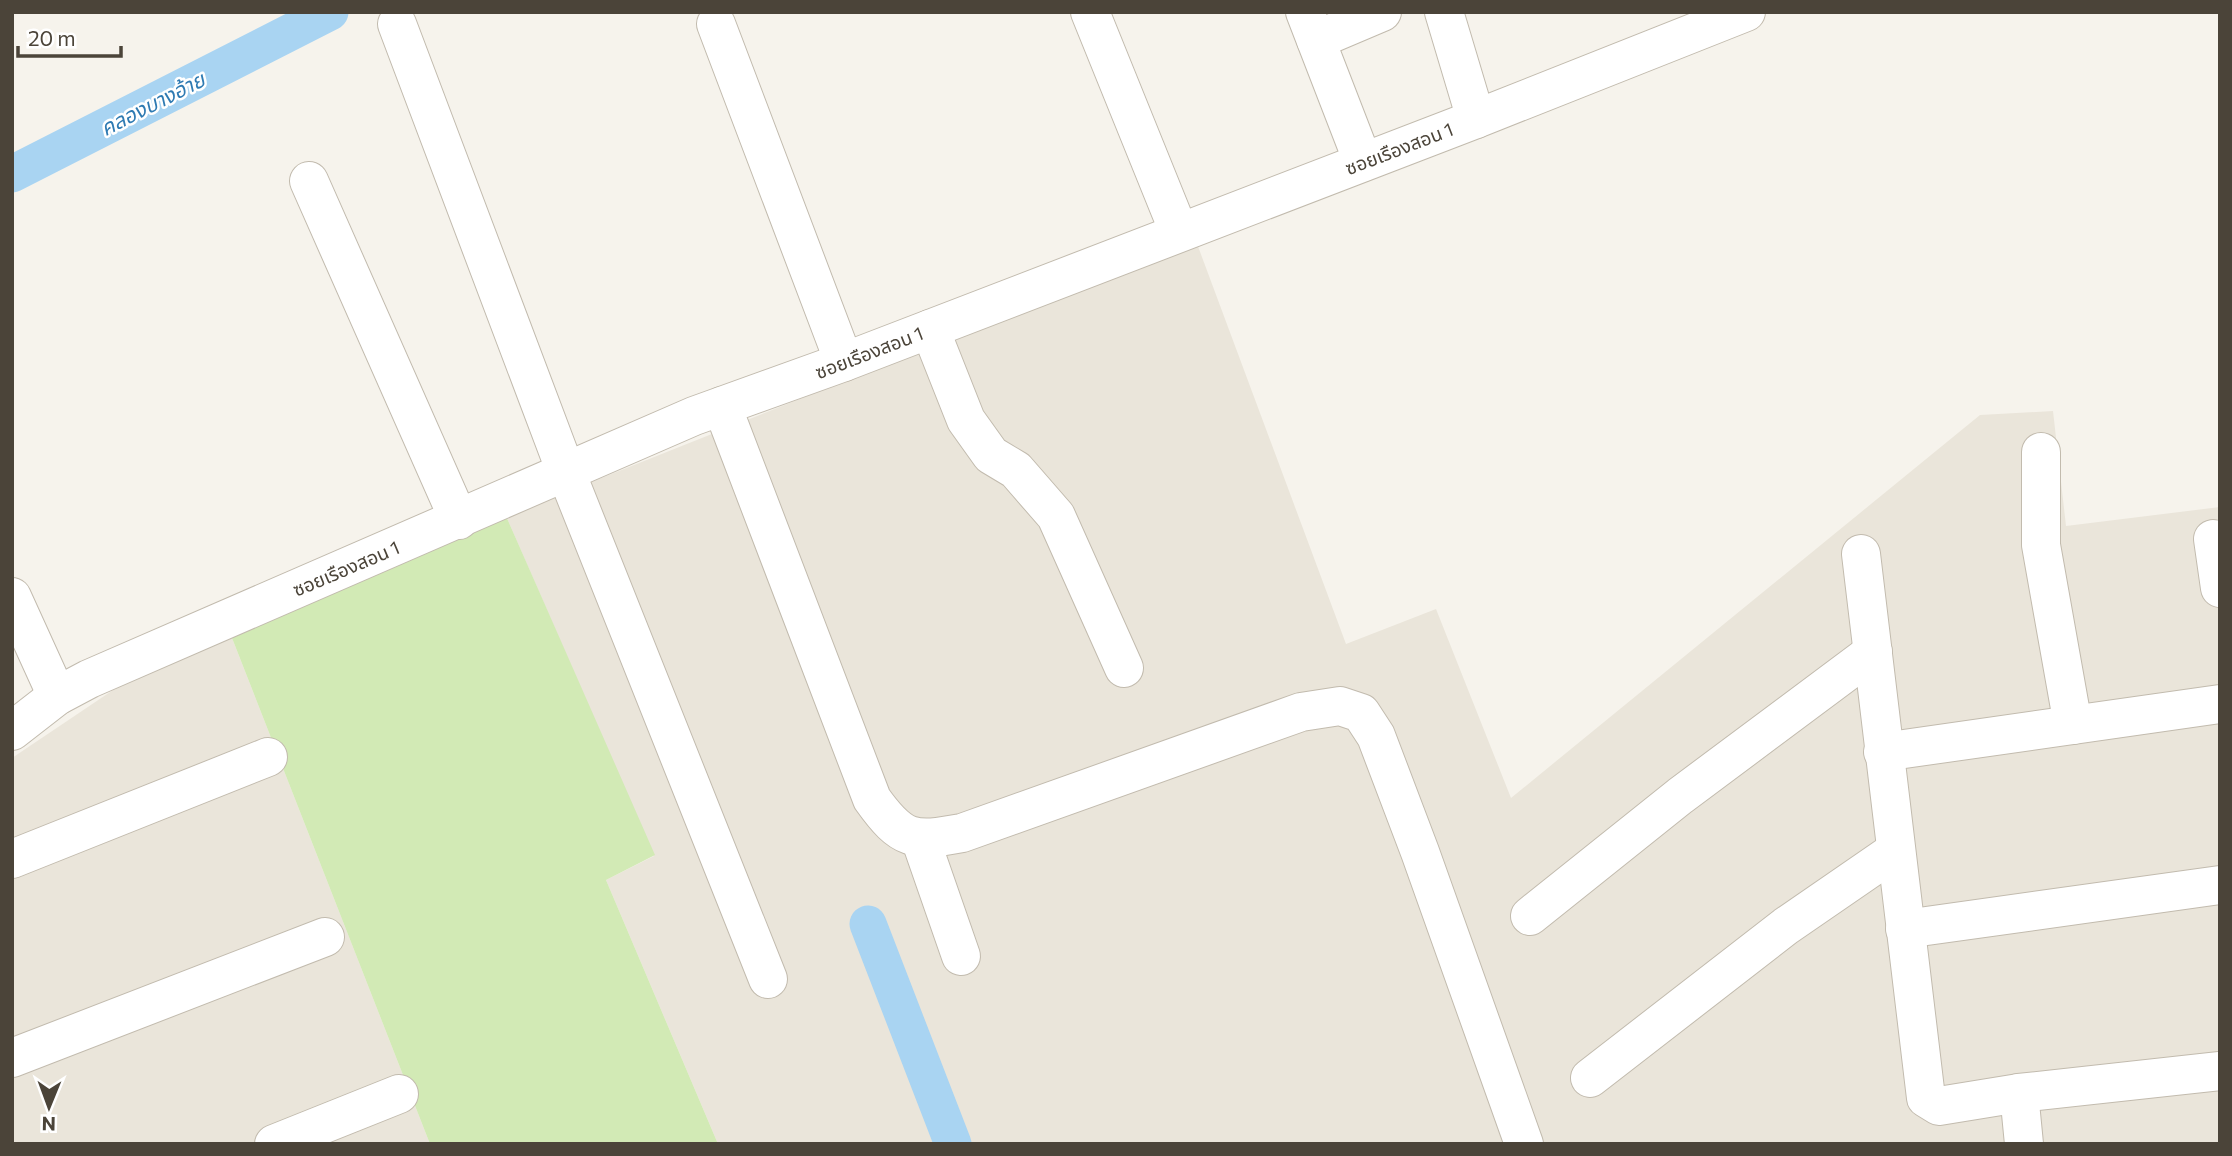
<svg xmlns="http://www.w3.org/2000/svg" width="2232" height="1156" font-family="Commissioner,'Noto Sans Thai',sans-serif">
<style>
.residential{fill:#eae5da}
.green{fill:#d2eab5}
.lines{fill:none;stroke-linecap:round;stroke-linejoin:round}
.canal{stroke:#a9d4f2;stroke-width:37}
.minor-casing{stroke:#c2bbae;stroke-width:40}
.minor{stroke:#fff;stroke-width:38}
.labels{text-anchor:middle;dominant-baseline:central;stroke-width:5;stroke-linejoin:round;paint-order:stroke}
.street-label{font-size:19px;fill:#4b4439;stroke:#fff}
.water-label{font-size:21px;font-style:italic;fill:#2e7ab2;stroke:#fff}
</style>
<rect width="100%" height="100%" fill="#f6f3ec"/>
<g class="residential">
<polygon points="1196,241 1346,644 1436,609 1511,798 1980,415 2053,411 2066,526 2220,507 2220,1144 718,1144 606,880 654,856 506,516"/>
<polygon points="232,638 430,1144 12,1144 12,758 131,678"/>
</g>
<polygon class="green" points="506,516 655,855 606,880 718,1144 430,1144 232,638"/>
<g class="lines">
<g class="canal">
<polyline points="12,174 330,12"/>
<polyline points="868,924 953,1144"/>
</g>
<g class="minor-casing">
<g id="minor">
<polyline points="1090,12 1179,232"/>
<polyline points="1305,12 1363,162"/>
<polyline points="1444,12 1476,119"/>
<polyline points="397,24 566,472 768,979"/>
<polyline points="716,24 844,362"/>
<polyline points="1316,40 1382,12"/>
<polyline points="309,181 459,520"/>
<polyline points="930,329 966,420 991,455 1016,470 1056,516 1124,668"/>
<path d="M722 406 872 799C902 841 913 842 962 833L1301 712 1340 706 1361 713 1376 736 1420 852 1524 1144"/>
<polyline points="2041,452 2041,545 2073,725"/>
<polyline points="2213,539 2220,588"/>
<polyline points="1861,554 1926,1098 1939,1106 2019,1093 2220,1071"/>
<polyline points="12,597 57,696"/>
<polyline points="12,731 57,696 89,679 694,416 844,362 1476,119 1746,12"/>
<polyline points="1883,752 2220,704"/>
<polyline points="920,838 961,956"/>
<polyline points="12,859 268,757"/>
<polyline points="1530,916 1680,796 1873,652"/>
<polyline points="1905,929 2220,885"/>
<polyline points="12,1058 325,937"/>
<polyline points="1590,1078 1786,926 1895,851"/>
<polyline points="2019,1093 2024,1144"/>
<polyline points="274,1144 399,1094"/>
</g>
</g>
<use href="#minor" class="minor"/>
</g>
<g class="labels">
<g class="street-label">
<text transform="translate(1399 148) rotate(-21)">ซอยเรืองสอน 1</text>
<text transform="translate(869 352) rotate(-21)">ซอยเรืองสอน 1</text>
<text transform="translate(346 568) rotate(-23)">ซอยเรืองสอน 1</text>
</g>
<g class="water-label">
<text transform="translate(152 103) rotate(-27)">คลองบางอ้าย</text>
</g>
</g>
<rect width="2232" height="1156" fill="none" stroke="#4b4439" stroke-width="28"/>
<g transform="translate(49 1107) rotate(181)" stroke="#ffffff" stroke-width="5" paint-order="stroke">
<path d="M0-5L12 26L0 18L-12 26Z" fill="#4b4439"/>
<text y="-10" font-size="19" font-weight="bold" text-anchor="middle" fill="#4b4439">N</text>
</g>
<path d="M18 46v10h103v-10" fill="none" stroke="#4b4439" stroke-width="3.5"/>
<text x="28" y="46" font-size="21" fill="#4b4439" stroke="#ffffff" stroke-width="5" paint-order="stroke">20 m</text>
</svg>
